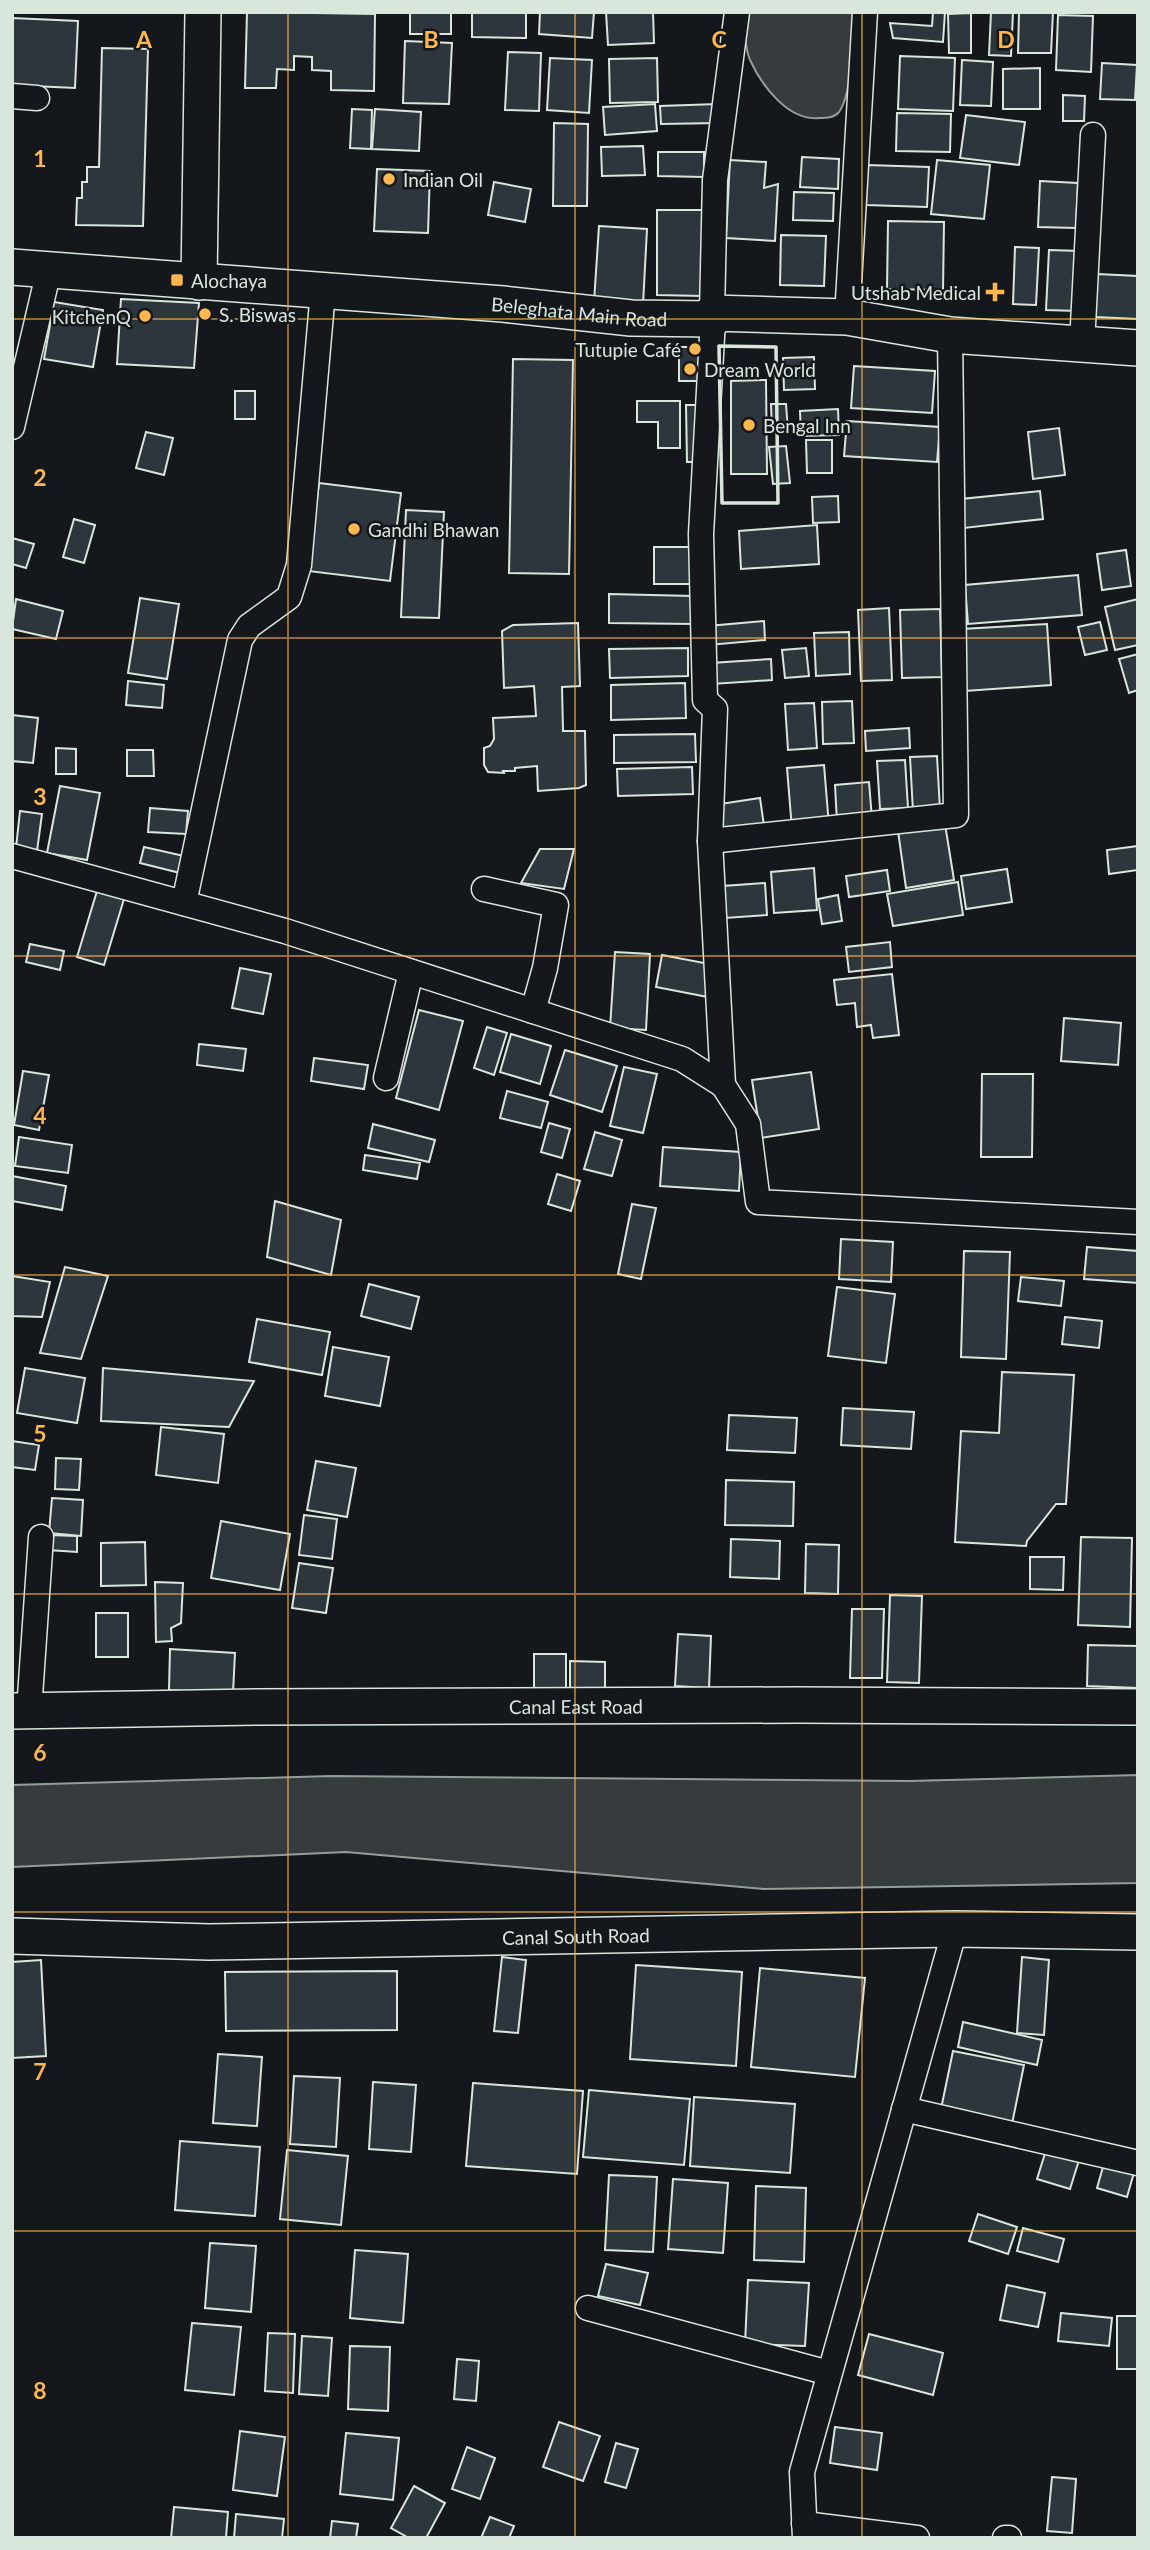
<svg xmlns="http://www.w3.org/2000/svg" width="1150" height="2550" font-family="Lato,sans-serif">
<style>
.water{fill:#363b3e;stroke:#939e99;stroke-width:2}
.building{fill:#2c363c;stroke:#d8e6dc;stroke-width:2}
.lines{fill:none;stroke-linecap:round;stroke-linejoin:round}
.street-casing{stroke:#d8e6dc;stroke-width:27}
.secondary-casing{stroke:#d8e6dc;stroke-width:38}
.street{stroke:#14181c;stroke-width:24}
.secondary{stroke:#14181c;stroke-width:35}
.wall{stroke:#d8e6dc;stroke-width:3.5}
.grid{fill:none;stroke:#ffb74d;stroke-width:2;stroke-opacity:0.55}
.poi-dot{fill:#ffb74d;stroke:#14181c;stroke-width:2.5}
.labels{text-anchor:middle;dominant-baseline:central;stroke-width:5;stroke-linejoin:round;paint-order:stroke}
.poi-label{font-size:19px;fill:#d8e6dc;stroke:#14181c;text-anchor:start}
.street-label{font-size:19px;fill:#d8e6dc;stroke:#14181c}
.grid-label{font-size:23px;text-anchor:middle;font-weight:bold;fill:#ffb74d;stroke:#14181c;stroke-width:5;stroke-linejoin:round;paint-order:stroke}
</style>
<rect width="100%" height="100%" fill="#14181c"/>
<g class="water">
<path d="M745 12H856C854 35 852 95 839 112 834 118 827 118 819 118 788 121 762 86 750 60 744 45 745 28 745 12Z"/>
<polygon points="1138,1775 1138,1883 764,1889 346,1852 12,1867 12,1785 331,1776 909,1781"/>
</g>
<g class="building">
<polygon points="247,12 375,14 374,91 331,90 331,71 312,70 312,57 294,56 294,70 277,69 276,88 245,88"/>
<rect x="410" y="12" width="41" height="22"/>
<polygon points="472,12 526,12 526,38 472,37"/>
<polygon points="540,12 594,12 592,38 539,34"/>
<polygon points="606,12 653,12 654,43 608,45"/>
<polygon points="933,12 945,12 943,42 893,38 890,23 932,26"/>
<polygon points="991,12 1013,12 1011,56 989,55"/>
<polygon points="1019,12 1053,12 1051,53 1018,53"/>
<polygon points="971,13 971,53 949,53 948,14"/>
<polygon points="1058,15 1093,16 1091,72 1056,70"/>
<polygon points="12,18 78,21 75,88 12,85"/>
<polygon points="405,41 452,43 449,104 403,103"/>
<polygon points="102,48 148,49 143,226 76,225 77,198 82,198 82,182 87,182 87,167 99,167"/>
<polygon points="508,52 541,53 539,111 505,110"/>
<polygon points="900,56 955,58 953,111 898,109"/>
<polygon points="550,58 592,60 589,113 547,110"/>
<polygon points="657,58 658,102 610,103 609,59"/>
<polygon points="962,60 993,62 991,106 960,105"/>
<polygon points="1102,63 1137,65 1135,100 1100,99"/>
<polygon points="1040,68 1040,109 1003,109 1003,69"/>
<polygon points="1063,95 1085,96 1084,121 1063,121"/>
<polygon points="655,104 657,131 605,135 603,107"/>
<polygon points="717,104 718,123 661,124 660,106"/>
<polygon points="352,109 372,110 371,149 350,148"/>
<polygon points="375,109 421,112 419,151 372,149"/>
<polygon points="897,113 951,114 950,152 896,151"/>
<polygon points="966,115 1025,122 1019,165 960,158"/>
<polygon points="554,123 588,124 587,206 553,206"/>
<polygon points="643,146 645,175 602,176 601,147"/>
<polygon points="658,152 704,152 704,177 658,176"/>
<polygon points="802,157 839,159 838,189 800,187"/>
<polygon points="730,160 766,162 764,188 778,184 775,241 726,238"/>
<polygon points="937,160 990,165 984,219 931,214"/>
<polygon points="867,165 929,167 927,207 866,205"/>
<polygon points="377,169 430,171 428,233 374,231"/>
<polygon points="1040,181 1078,183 1076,228 1038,227"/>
<polygon points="494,182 531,189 525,222 488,215"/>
<polygon points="794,192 834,193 833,221 793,220"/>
<polygon points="657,210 702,210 702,296 657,295"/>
<polygon points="888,221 944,222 943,290 887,289"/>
<polygon points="599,226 647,229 643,305 594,302"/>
<polygon points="781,235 826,236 824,286 780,285"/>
<polygon points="1015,247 1039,248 1036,305 1013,304"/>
<polygon points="1049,250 1081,251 1078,311 1046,310"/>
<polygon points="1097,274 1138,276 1138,319 1095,317"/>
<polygon points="121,299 199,303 194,368 117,364"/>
<polygon points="54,302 103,310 93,367 44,359"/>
<rect x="679" y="347" width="21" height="34"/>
<polygon points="814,357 815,389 784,390 783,358"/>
<polygon points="513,359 573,360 569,574 509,573"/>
<polygon points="854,366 935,371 932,413 851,408"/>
<polygon points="766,380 767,474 731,474 731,381"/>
<rect x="235" y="391" width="20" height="28"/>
<polygon points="637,401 680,401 680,448 658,448 658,422 637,422"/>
<polygon points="771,404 786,404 788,431 772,432"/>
<polygon points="686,405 707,405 707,462 687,462"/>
<polygon points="838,409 839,435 801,436 800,411"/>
<polygon points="847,421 940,427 937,462 844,456"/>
<polygon points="1059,428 1065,475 1033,479 1028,432"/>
<polygon points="146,432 173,438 164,475 136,468"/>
<polygon points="806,440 832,440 832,473 807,473"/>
<polygon points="786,446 790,483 773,484 769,447"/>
<polygon points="319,483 401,493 390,581 308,571"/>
<polygon points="1040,491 1043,519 964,528 961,499"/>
<polygon points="838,496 839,522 813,523 812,497"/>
<polygon points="406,510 444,512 439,618 401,617"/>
<polygon points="74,519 95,525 84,563 63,557"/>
<polygon points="817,525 819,564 741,569 739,531"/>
<polygon points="12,538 34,544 26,568 12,564"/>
<polygon points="654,547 694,547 695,584 654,584"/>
<polygon points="1126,550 1131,586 1102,590 1097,554"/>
<polygon points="1078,575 1082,615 968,624 965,585"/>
<polygon points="609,594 693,596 693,624 609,623"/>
<polygon points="140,598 179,604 167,679 128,673"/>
<polygon points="16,599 63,611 56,639 12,629"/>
<polygon points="1138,599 1138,645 1115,650 1105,607"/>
<polygon points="889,608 892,680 861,681 858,610"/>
<polygon points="940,609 942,677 902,678 900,610"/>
<polygon points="764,621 765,640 709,645 708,626"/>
<polygon points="1100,622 1107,650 1085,655 1078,627"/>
<polygon points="578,623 580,686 562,687 563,731 585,731 586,785 579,788 538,791 537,766 515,768 515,771 503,771 504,773 488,772 484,765 484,748 490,746 494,739 493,718 536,716 534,686 504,688 502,631 513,625"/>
<polygon points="1047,624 1051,685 965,691 962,629"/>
<polygon points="849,632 850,674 816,676 814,633"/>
<polygon points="688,648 688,676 610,678 609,649"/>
<polygon points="806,648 809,676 785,678 782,650"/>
<polygon points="1138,654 1138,690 1129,693 1119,659"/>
<polygon points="771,659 772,680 712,684 711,663"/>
<polygon points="128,681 164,685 162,708 126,705"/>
<polygon points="685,683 686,718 611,720 611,685"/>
<polygon points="852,701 854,743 823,744 822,702"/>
<polygon points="814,703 817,748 788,750 785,704"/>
<polygon points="12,715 38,718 33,763 12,761"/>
<polygon points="909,728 910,748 866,751 865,731"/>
<polygon points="695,734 696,762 614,763 614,735"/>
<polygon points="56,748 76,749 76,774 56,774"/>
<polygon points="127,750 153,750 154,776 127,776"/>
<polygon points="937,756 940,810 913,812 910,757"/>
<polygon points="905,760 908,808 880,809 877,761"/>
<polygon points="824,765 829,826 792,829 787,768"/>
<polygon points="692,767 693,794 618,796 617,769"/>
<polygon points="869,782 872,819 837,822 835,785"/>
<polygon points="60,786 100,793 87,860 47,853"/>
<polygon points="760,798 765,833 725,839 720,804"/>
<polygon points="150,808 188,811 186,834 148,832"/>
<polygon points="20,811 42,814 37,851 16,848"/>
<polygon points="945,824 954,880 906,888 898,831"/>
<polygon points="1138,846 1138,870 1109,874 1107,850"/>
<polygon points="144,847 184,856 180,873 140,863"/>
<polygon points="540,849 574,849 564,889 521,883"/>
<polygon points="814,868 817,910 774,913 771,872"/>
<polygon points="1007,869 1012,902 966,909 961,876"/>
<polygon points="887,870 890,891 849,897 846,876"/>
<polygon points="958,882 963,915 893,926 887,894"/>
<polygon points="765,883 767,915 725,918 723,886"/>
<polygon points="97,891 124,899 104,965 77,957"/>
<polygon points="838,895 842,921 822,924 818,899"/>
<polygon points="890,942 892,967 849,972 846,947"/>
<polygon points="30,944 64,951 60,970 26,962"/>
<polygon points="615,952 650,954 646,1030 610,1028"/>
<polygon points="662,955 720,966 713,998 656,987"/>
<polygon points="240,968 271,974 263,1014 232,1008"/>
<polygon points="892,974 899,1035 873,1038 871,1025 857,1027 855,1003 837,1005 834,980"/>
<polygon points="419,1010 463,1021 439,1110 396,1098"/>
<polygon points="1064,1018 1121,1023 1118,1065 1061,1061"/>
<polygon points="487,1027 507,1033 494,1075 474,1068"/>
<polygon points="511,1034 551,1046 540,1084 500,1072"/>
<polygon points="199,1044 246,1049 243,1071 197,1065"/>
<polygon points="565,1050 617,1066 602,1112 550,1095"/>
<polygon points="314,1058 368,1065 364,1089 311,1081"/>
<polygon points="624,1067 657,1074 643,1133 610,1126"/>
<polygon points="23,1071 49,1075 39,1130 14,1125"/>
<polygon points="811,1072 819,1129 761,1138 752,1080"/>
<polygon points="982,1074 1033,1074 1032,1157 981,1157"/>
<polygon points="507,1091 548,1102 541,1128 500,1118"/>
<polygon points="549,1123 570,1129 562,1158 541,1152"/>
<polygon points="373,1124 435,1140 429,1162 368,1148"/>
<polygon points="595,1132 622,1140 612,1176 584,1169"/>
<polygon points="19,1137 72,1145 68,1173 15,1166"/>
<polygon points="663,1147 741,1152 739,1191 660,1186"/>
<polygon points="365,1155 420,1163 417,1179 363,1170"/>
<polygon points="557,1174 580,1181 571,1211 548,1204"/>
<polygon points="12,1176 66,1186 62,1210 12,1201"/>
<polygon points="275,1201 341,1220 331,1275 267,1257"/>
<polygon points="632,1204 656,1208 641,1279 618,1274"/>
<polygon points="841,1239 893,1242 891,1282 839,1279"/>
<polygon points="1087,1247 1138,1251 1138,1283 1084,1279"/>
<polygon points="964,1251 1010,1252 1006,1359 961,1357"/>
<polygon points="65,1267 108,1276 81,1359 40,1353"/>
<polygon points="12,1276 50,1282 42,1317 12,1316"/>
<polygon points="1021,1277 1064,1281 1061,1306 1018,1301"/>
<polygon points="369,1284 419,1297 411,1329 361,1316"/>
<polygon points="837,1287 895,1294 886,1363 828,1356"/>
<polygon points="1065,1317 1102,1321 1099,1348 1062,1344"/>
<polygon points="257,1319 330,1332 322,1375 249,1362"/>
<polygon points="333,1347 389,1357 380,1406 325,1396"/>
<polygon points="25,1368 85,1378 77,1423 17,1413"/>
<polygon points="103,1368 254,1381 229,1427 101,1421"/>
<polygon points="1002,1372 1074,1375 1066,1504 1056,1504 1027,1541 1026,1546 955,1542 961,1431 999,1433"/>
<polygon points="843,1408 914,1412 911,1449 841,1445"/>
<polygon points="729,1415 797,1418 795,1453 727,1450"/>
<polygon points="161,1427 224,1434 218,1483 156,1475"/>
<polygon points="12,1441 39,1445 35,1470 12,1467"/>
<polygon points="56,1458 81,1459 79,1490 55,1489"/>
<polygon points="316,1461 356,1468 347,1517 307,1510"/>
<polygon points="726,1480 794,1482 793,1526 725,1525"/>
<polygon points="52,1498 83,1500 81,1536 49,1533"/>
<polygon points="304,1515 337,1519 332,1559 299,1555"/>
<polygon points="221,1521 290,1534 280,1590 211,1578"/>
<polygon points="49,1535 77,1536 77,1552 48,1550"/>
<polygon points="1081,1537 1132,1538 1130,1627 1078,1625"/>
<polygon points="731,1539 780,1541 779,1579 730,1577"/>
<polygon points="145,1542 146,1585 101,1586 101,1543"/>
<polygon points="806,1544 839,1545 838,1594 805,1593"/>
<polygon points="1030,1557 1064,1557 1063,1590 1030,1589"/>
<polygon points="299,1563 333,1568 326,1613 292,1608"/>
<polygon points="155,1582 183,1583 181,1623 171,1628 172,1641 156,1642"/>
<polygon points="890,1595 922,1596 919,1683 887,1682"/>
<polygon points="852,1609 884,1609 882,1678 850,1678"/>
<rect x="96" y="1613" width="32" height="44"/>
<polygon points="678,1634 711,1636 709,1688 675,1686"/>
<polygon points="1088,1645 1138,1646 1138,1688 1087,1686"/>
<polygon points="170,1649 235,1653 233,1693 169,1690"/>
<polygon points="534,1654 566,1654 566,1693 534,1692"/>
<polygon points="570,1661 605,1662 605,1697 570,1697"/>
<polygon points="502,1957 526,1960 518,2033 494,2031"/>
<polygon points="1022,1957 1049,1960 1044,2035 1017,2033"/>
<polygon points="41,1960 46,2056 12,2058 12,1962"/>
<polygon points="636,1965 742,1972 736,2066 630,2059"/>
<polygon points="760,1968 865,1978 855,2077 751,2067"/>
<polygon points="397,1971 397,2030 226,2031 225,1972"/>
<polygon points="963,2022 1042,2040 1037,2065 958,2047"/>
<polygon points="953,2051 1024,2065 1012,2124 941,2109"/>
<polygon points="218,2054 262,2057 257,2126 213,2123"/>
<polygon points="294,2076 340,2078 336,2147 290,2144"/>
<polygon points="373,2082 416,2085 411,2152 369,2149"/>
<polygon points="473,2083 583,2091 577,2174 466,2166"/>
<polygon points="589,2090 690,2099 684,2165 583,2157"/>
<polygon points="694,2097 795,2104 790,2173 690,2166"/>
<polygon points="180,2141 260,2147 255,2216 175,2210"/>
<polygon points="1047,2147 1080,2157 1070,2189 1037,2179"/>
<polygon points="287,2150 348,2156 341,2225 280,2219"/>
<polygon points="1105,2160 1135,2169 1127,2197 1097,2188"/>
<polygon points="609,2175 657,2177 653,2252 605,2250"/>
<polygon points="673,2179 728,2183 723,2253 668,2249"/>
<polygon points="756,2186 806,2188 804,2262 754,2260"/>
<polygon points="978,2214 1017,2227 1008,2254 969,2241"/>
<polygon points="1023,2228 1064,2239 1058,2262 1017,2251"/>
<polygon points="210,2243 256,2246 251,2312 205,2308"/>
<polygon points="355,2250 408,2254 403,2323 350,2318"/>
<polygon points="606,2264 648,2273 640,2305 598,2296"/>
<polygon points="748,2280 809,2283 805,2346 745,2344"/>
<polygon points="1007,2285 1045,2293 1038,2327 1000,2320"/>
<polygon points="1061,2313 1112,2318 1109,2346 1058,2341"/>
<rect x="1117" y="2316" width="21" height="53"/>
<polygon points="192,2323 241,2327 234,2395 185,2390"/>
<polygon points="268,2333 295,2334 293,2393 265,2391"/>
<polygon points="869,2334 943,2353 933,2395 858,2375"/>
<polygon points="302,2336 332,2338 328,2396 299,2394"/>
<polygon points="350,2346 390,2347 388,2411 348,2409"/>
<polygon points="457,2359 479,2361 476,2401 454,2399"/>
<polygon points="559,2422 600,2436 583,2481 543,2467"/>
<polygon points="835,2427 882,2433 877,2470 830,2463"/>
<polygon points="240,2431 285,2437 277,2496 233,2490"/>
<polygon points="346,2433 399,2438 393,2500 340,2494"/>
<polygon points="616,2443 638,2449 626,2488 605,2482"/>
<polygon points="467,2447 495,2458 480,2499 452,2489"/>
<polygon points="1052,2477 1076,2479 1072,2533 1047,2531"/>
<polygon points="414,2486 445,2503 426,2538 409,2538 391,2528"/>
<polygon points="174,2507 228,2512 226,2538 171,2538"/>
<polygon points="236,2514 284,2519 282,2538 234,2538"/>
<polygon points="490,2517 514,2526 509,2538 481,2538"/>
<polygon points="332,2521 358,2524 356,2538 330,2538"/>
</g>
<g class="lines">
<g class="street-casing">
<g id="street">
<polyline points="12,96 37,98"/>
<polyline points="712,313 715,180 737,12"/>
<polyline points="847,317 865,12"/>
<polyline points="713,319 701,534 705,700 715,709 710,841 723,1085"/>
<polyline points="1082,344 1093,135"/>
<polyline points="12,427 49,270"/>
<polyline points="710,841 956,815 950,335"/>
<polyline points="12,856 285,931 682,1059 723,1085 748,1124 758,1202 1138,1222"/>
<polyline points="484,889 556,905 545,968 533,1011"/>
<polyline points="184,903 240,640 249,626 289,597 299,565 323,291"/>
<polyline points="386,1078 411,972"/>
<polyline points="29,1711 41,1537"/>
<polyline points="904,2109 1138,2163"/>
<polyline points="588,2308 829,2373"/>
<polyline points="804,2524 917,2538"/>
<polyline points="805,2538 802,2472 955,1929"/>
<polyline points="1005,2538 1009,2538"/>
</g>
</g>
<g class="secondary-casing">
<g id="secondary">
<path id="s1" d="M12 267 503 304 631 318 713 319 712 313 847 317 950 335 1138 348"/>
<polyline points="199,282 203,12"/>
<path id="s2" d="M12 1711 258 1707 797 1705 1138 1707"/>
<path id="s3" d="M12 1936 209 1942 955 1929 1138 1932"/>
</g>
</g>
<use href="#street" class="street"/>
<use href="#secondary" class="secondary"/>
<polygon class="wall" points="719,346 776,347 778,503 722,503"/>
</g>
<path class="grid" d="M288 12V2538M575 12V2538M862 12V2538M12 319H1138M12 638H1138M12 956H1138M12 1275H1138M12 1594H1138M12 1912H1138M12 2231H1138"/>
<g class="poi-dot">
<circle cx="389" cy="179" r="7"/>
<rect x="170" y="273" width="14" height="14" rx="3.5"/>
<path d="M991.5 281.5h7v7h7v7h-7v7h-7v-7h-7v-7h7z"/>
<circle cx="205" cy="314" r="7"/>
<circle cx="145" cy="316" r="7"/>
<circle cx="695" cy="349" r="7"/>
<circle cx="690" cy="369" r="7"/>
<circle cx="749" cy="425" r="7"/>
<circle cx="354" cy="529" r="7"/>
</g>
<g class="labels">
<g class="poi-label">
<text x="403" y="179">Indian Oil</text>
<text x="191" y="280">Alochaya</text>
<text x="981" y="292" text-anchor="end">Utshab Medical</text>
<text x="219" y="314">S. Biswas</text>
<text x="131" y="316" text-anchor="end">KitchenQ</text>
<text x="681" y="349" text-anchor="end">Tutupie Café</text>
<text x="704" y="369">Dream World</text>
<text x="763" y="425">Bengal Inn</text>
<text x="368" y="529">Gandhi Bhawan</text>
</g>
<g class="street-label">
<text stroke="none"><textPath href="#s1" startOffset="569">Beleghata Main Road</textPath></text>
<text stroke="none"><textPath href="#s2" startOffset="564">Canal East Road</textPath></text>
<text stroke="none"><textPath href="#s3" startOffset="564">Canal South Road</textPath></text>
</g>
</g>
<g class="grid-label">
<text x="144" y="48">A</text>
<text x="431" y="48">B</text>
<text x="719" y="48">C</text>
<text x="1006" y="48">D</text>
<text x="40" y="167">1</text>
<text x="40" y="486">2</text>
<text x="40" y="805">3</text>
<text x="40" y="1124">4</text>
<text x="40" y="1442">5</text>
<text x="40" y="1761">6</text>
<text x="40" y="2080">7</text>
<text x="40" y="2399">8</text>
</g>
<rect width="1150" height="2550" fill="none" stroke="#d8e6dc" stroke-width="28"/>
</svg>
